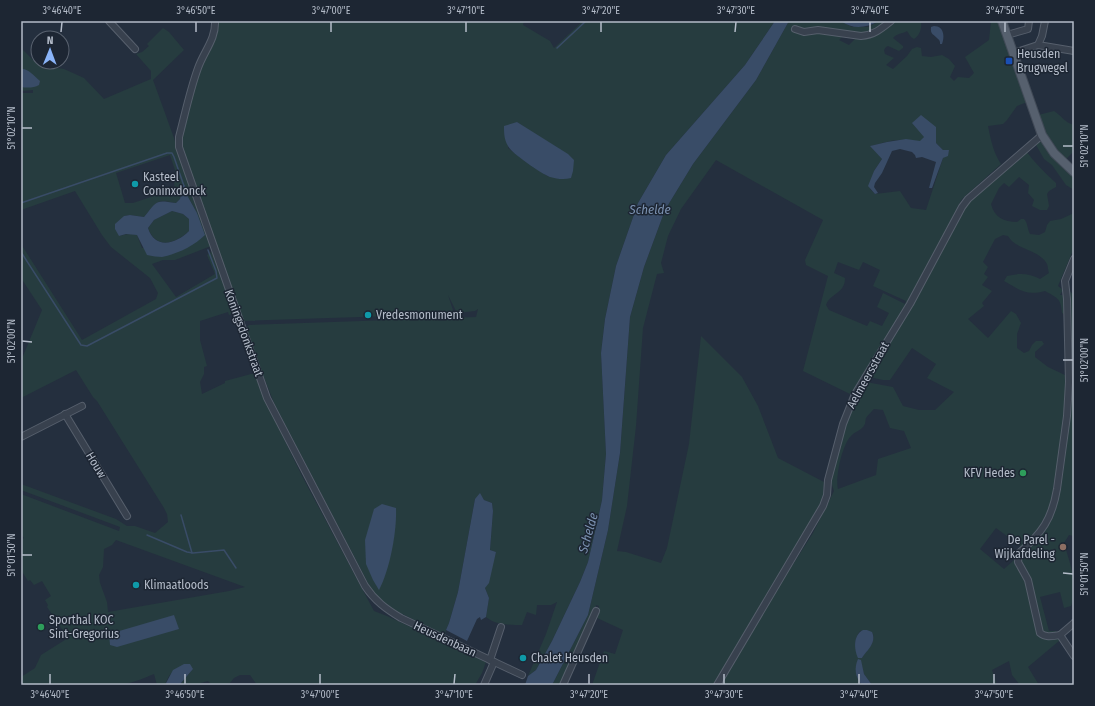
<svg xmlns="http://www.w3.org/2000/svg" width="1095" height="706" font-family="'Fira Sans Condensed',sans-serif">
<style>
.green{fill:#263c3f;fill-rule:evenodd}
.water{fill:#394c67;fill-rule:evenodd}
.lines{fill:none;stroke-linecap:round;stroke-linejoin:round}
.stream{stroke:#394c67;stroke-width:1.5}
.minor-casing{stroke:#565f6c;stroke-width:8}
.major-casing{stroke:#414a57;stroke-width:10}
.minor{stroke:#38414e;stroke-width:6}
.major{stroke:#56606e;stroke-width:8}
.ticks{fill:none;stroke:#b4bcc9;stroke-width:1.5}
.transit-dot{fill:#1a4fb4;stroke:#1d2633;stroke-width:1.5}
.culture-dot{fill:#0f9aa8;stroke:#1d2633;stroke-width:1.5}
.leisure-dot{fill:#2e9e5b;stroke:#1d2633;stroke-width:1.5}
.education-dot{fill:#8d6e63;stroke:#1d2633;stroke-width:1.5}
.labels{text-anchor:middle;dominant-baseline:central;stroke-width:3;stroke-linejoin:round;paint-order:stroke}
.poi-label{font-size:12px;fill:#b4bcc9;stroke:#1d2633;text-anchor:start}
.street-label{font-size:12px;fill:#b4bcc9;stroke:#1d2633}
.water-label{font-size:13px;font-style:italic;fill:#7c92b1;stroke:#1d2633}
.neatline{fill:none;stroke:#b4bcc9;stroke-width:1.5}
.ticks-label{font-size:10px;text-anchor:middle;fill:#b4bcc9}
</style>
<rect width="100%" height="100%" fill="#242f3e"/>
<g class="green">
<path d="M218 21H524L523 25 550 41 554 48 583 21H775L745 65 666 155 638 203 616 266 605 319 601 353 606 454 602 500 597 523 588 562 580 582 552 641 536 670 528 676 546 634 557 602 551 605H537L536 615 527 612 522 625C511 625 495 625 486 617L489 598 485 588 496 552 490 550 493 511 492 503 484 500 482 497 475 499 458 592 449 623 446 630 445 635 390 608 376 595 370 587 275 405 257 360 246 328 249 325 476 317 478 309 475 311 457 313 448 295 453 310 450 314 242 321 180 141 198 76ZM517 122 530 131 549 177 530 165 508 148Z"/>
<path d="M789 21H841L852 27H868L879 21H887C867 38 845 33 821 33L844 35 839 40 849 45 857 37C872 40 884 30 895 21H921C922 28 920 35 914 39L911 37 907 31C902 34 897 33 893 38L903 46V48L899 51 888 46 886 47 884 50 885 54 894 58 886 65 893 69 907 56 912 49 917 47 921 48 922 56 931 57 942 55 949 59 955 66 950 77 954 81 958 77 969 78 974 73 965 57 989 40 991 21H998L1027 102 1017 106 1007 120 1003 124 988 126C991 140 993 152 1001 164L962 199 957 208 962 211 974 195 1026 151C1035 163 1045 173 1056 183V187L1049 191 1047 194 1049 206 1047 210H1040L1032 206 1034 200 1028 193 1029 185 1019 177 1009 187 1004 183 999 188 991 204C994 217 1004 222 1017 222L1021 219H1024C1028 223 1027 228 1030 234L1039 235 1045 232 1047 225 1050 221 1061 219 1074 213V248L1058 286 1063 290 1060 295H1062L1068 298V290L1074 295V536L1069 535 1064 543C1070 564 1079 585 1071 606L1064 608 1060 592 1040 597 1049 631H1056L1059 641 1028 667 1039 685H1020L1012 675 1009 661 992 670 997 685H872L864 674 861 663 859 681 862 685H592L604 651 615 654 623 630 597 618 599 606 596 605 593 616 560 685H552L588 615 608 530 620 453 630 317 644 267 665 210 693 164 756 80ZM924 137 936 143 943 150H949L943 158 926 210 911 208 900 191 875 194 870 189 874 171 882 159 871 146C890 141 900 137 920 142ZM716 160 823 220 805 260 806 265 828 276 803 371 852 395 831 482 834 491 813 533 792 566 787 563 821 502 823 496 824 482 778 458 758 406 742 377 701 336 689 444 667 548 661 563 626 552 617 551 627 506 636 426 643 328 657 274 664 273 661 263 668 236 681 209ZM1003 235 1008 236C1017 251 1039 249 1047 264 1048 266 1048 271 1049 273L1040 279C1029 273 1019 273 1007 276L1004 281C1020 290 1026 296 1045 291 1057 298 1061 298 1062 313L1065 315 1069 417 1063 472 1058 498 1051 519 1034 542 1004 569 980 549 996 528 1023 548 1049 515 1055 495 1067 386V376L1048 367 1035 357V352L1044 344 1042 341H1036L1032 345 1029 351 1024 353 1017 348V334L1021 323 1016 314 1011 311 988 338 968 319 984 306 982 303 992 291 982 285 988 277 984 274 988 267 983 262 995 239ZM838 262 859 270 863 262 880 270 873 286 906 301 905 304 883 293 877 307 889 313 882 326 870 321 867 326 829 310 826 305C830 293 845 294 845 278L834 273ZM912 348 936 364 927 378 954 392 935 410H919L903 406 893 387 866 382 869 377 883 380H890ZM874 409 883 410 890 428 904 431 911 448 878 459 876 475 838 489C835 478 842 445 851 436 854 432 860 431 863 427 866 424 865 421 866 418 868 415 872 411 874 409ZM867 630 873 634C875 645 867 649 862 658 856 647 852 643 860 631Z"/>
<path d="M163 28 169 32 184 50 153 80 174 138 178 152 211 246 175 260H163L152 264 176 297 215 274 207 255 213 251 235 313 229 315 228 312 200 321V340L207 366 204 367V374L200 382 202 394 225 383V381L255 373 261 392 302 476 374 611 387 616 486 662 482 673 475 685H257L250 675H240L234 678 230 683 222 685H212L208 681 201 683 198 685H182L181 683 193 669C177 668 171 668 165 685H157L154 674C142 679 130 684 117 685 108 686 100 684 92 685H21V677L35 668 41 655 68 638 47 607 48 605 45 600 51 596 42 581 34 585 30 580 28 581 21 570V540L24 538 21 534V494L119 531 120 527 21 490V484L116 519 127 526H135L155 533 168 522 167 514 164 508 97 401 93 397 76 370 21 398V361L42 310 21 278V244L82 340 156 299 158 293 150 278 111 247 102 235 75 191 21 210V93H33V90L21 91V48L38 65 64 69 84 78 104 99 151 79V71L136 54 142 52 149 46 147 44ZM170 155 175 170 174 180 175 195H157L133 203H125L116 173ZM185 185 188 197 197 213 199 240 142 248 137 235C131 233 125 234 119 236L124 216 130 215 144 217C158 201 155 199 176 203L180 199 183 186ZM116 540 245 587 229 591 108 612 107 602 100 583 99 575 103 567 104 549 112 545Z"/>
<path d="M1054 111C1063 117 1064 122 1074 125V151L1065 160 1050 143 1038 115Z"/>
<polygon points="1040,139 1053,157 1074,177 1074,190 1066,185 1052,165 1044,159 1035,143"/>
<path d="M172 211 183 214 189 219V231C175 244 156 250 148 228L154 220Z"/>
</g>
<g class="water">
<polygon points="775,21 789,21 756,80 693,164 665,210 644,267 630,317 620,453 608,530 588,615 552,685 525,685 528,676 536,670 552,641 580,582 588,562 597,523 602,500 606,454 601,353 605,319 616,266 638,203 666,155 745,65"/>
<path d="M841 21H879C866 28 853 30 841 21Z"/>
<path d="M934 26C944 26 945 37 942 44H940C940 42 940 40 938 39 934 34 930 35 931 27Z"/>
<path d="M22 69C29 69 34 76 40 81L39 85C34 88 27 88 21 87Z"/>
<polygon points="921,115 936,127 936,143 943,150 949,150 948,156 943,158 932,188 929,188 936,162 922,157 916,158 915,155 912,152 900,149 892,151 882,173 875,183 874,187 878,193 875,194 868,186 874,171 882,159 870,146 887,142 906,139 920,141 924,137 912,123"/>
<path d="M517 122 568 154 574 160 573 171 571 178C564 180 557 179 550 177 542 174 511 153 508 146 504 139 504 133 504 126Z"/>
<path d="M185 185 188 197 197 213 205 235C194 246 177 254 162 257 158 257 152 256 147 255L137 235 126 234 119 236 115 229V224L124 216 130 215 144 217C158 200 155 200 176 203L180 199 183 186ZM172 211 183 214 189 219V231C176 244 155 250 148 228L154 220Z"/>
<polygon points="480,493 484,500 492,503 493,511 490,550 496,552 489,583 485,588 489,598 486,617 481,620 480,617 477,619 467,641 446,630 449,623 458,592 475,499"/>
<path d="M382 504 396 508C397 531 390 569 379 590L373 580 366 564 365 540 374 509Z"/>
<polygon points="174,615 179,629 117,647 110,645 109,634"/>
<path d="M863 630H867L872 632C877 643 867 650 862 658H858C854 649 853 635 863 630Z"/>
<path d="M858 659 861 660 864 674 872 685H862C855 677 854 668 858 659Z"/>
<polygon points="184,664 190,664 193,669 181,683 182,685 165,685 173,670"/>
</g>
<g class="lines">
<g class="stream">
<polyline points="557,48 586,21"/>
<polyline points="21,203 167,153 172,153 174,157 184,186"/>
<polyline points="21,252 81,345 87,346 217,278 216,271 208,250"/>
<polyline points="181,515 192,553"/>
<polyline points="147,535 187,552 193,553 224,550 236,568"/>
<polyline points="1072,620 1074,619"/>
</g>
<g class="minor-casing">
<g id="minor">
<polyline points="109,21 135,49"/>
<path d="M215 21C216 39 204 51 198 68 190 90 185 114 179 137V147L267 398 365 586C375 601 386 609 401 618L522 675"/>
<polyline points="1045,21 1042,36 1038,45 1074,51"/>
<path d="M795 29 804 32 818 30 861 36C874 35 881 29 891 21"/>
<polyline points="1007,35 1028,29 1029,21"/>
<polyline points="1014,53 1038,45"/>
<path d="M1074 259 1065 281 1067 299 1069 382 1067 416 1057 489C1052 519 1042 533 1019 553L1018 562 1028 580 1040 633C1046 638 1053 636 1060 635L1074 656"/>
<polyline points="65,414 127,516"/>
<polyline points="21,437 82,406"/>
<polyline points="1060,635 1074,623"/>
<polyline points="490,660 501,627"/>
<polyline points="484,685 494,662"/>
<polyline points="563,685 596,611"/>
<polyline points="717,685 823,506 827,495 828,480 843,424 855,394 910,304 962,207 968,199 1042,135"/>
</g>
</g>
<g class="major-casing">
<polyline id="major" points="1002,21 1042,135 1054,153 1074,172"/>
</g>
<use href="#minor" class="minor"/>
<use href="#major" class="major"/>
</g>
<path class="ticks" d="M61 32 62 22M196 32V22M331 32V22M466 32V22M601 32V22M735 32 736 22M870 32V22M1005 32V22M22 128H32M1063 146H1073M22 341 32 342M1063 360H1073M22 555H32M1063 573 1073 574M50 684V674M185 684V674M320 684V674M454 684 455 674M589 684V674M724 684V674M859 684V674M994 684V674"/>
<rect class="transit-dot" x="1005" y="57" width="8" height="8" rx="2"/>
<g class="culture-dot">
<circle cx="135" cy="184" r="4"/>
<circle cx="368" cy="315" r="4"/>
<circle cx="136" cy="585" r="4"/>
<circle cx="523" cy="658" r="4"/>
</g>
<g class="leisure-dot">
<circle cx="1023" cy="473" r="4"/>
<circle cx="41" cy="627" r="4"/>
</g>
<circle class="education-dot" cx="1063" cy="547" r="4"/>
<g class="labels">
<g class="poi-label">
<text x="1017" y="54">Heusden<tspan x="1017" dy="14">Brugwegel</tspan></text>
<text x="143" y="177">Kasteel<tspan x="143" dy="14">Coninxdonck</tspan></text>
<text x="376" y="315">Vredesmonument</text>
<text x="1015" y="473" text-anchor="end">KFV Hedes</text>
<text x="1055" y="540" text-anchor="end">De Parel -<tspan x="1055" dy="14">Wijkafdeling</tspan></text>
<text x="144" y="585">Klimaatloods</text>
<text x="49" y="620">Sporthal KOC<tspan x="49" dy="14">Sint-Gregorius</tspan></text>
<text x="531" y="658">Chalet Heusden</text>
</g>
<g class="street-label">
<text transform="translate(244 333) rotate(70)">Koningsdonkstraat</text>
<text transform="translate(868 375) rotate(-61)">Aelmeersstraat</text>
<text transform="translate(96 465) rotate(59)">Houw</text>
<text transform="translate(445 639) rotate(25)">Heusdenbaan</text>
</g>
<g class="water-label">
<text x="650" y="209">Schelde</text>
<text transform="translate(588 533) rotate(-74)">Schelde</text>
</g>
</g>
<rect width="1095" height="706" fill="none" stroke="#1d2633" stroke-width="44"/>
<g transform="translate(50 50) rotate(1)"><circle r="19" fill="#1d2633" stroke="#59626f"/>
<path d="M0-3L7 15L0 10L-7 15Z" fill="#8ab4f8"/>
<text y="-6" font-size="11" font-weight="bold" text-anchor="middle" fill="#b4bcc9">N</text>
</g>
<rect x="22" y="22" width="1051" height="662" class="neatline"/>
<g class="ticks-label">
<text x="62" y="14">3°46'40"E</text>
<text x="196" y="14">3°46'50"E</text>
<text x="331" y="14">3°47'00"E</text>
<text x="466" y="14">3°47'10"E</text>
<text x="601" y="14">3°47'20"E</text>
<text x="736" y="14">3°47'30"E</text>
<text x="870" y="14">3°47'40"E</text>
<text x="1005" y="14">3°47'50"E</text>
<text transform="translate(11 128) rotate(-90)" y="4">51°02'10"N</text>
<text transform="translate(1084 146) rotate(-90)" y="4">51°02'10"N</text>
<text transform="translate(11 341) rotate(-90)" y="4">51°02'00"N</text>
<text transform="translate(1084 360) rotate(-90)" y="4">51°02'00"N</text>
<text transform="translate(11 555) rotate(-90)" y="4">51°01'50"N</text>
<text transform="translate(1084 574) rotate(-90)" y="4">51°01'50"N</text>
<text x="50" y="698">3°46'40"E</text>
<text x="185" y="698">3°46'50"E</text>
<text x="320" y="698">3°47'00"E</text>
<text x="454" y="698">3°47'10"E</text>
<text x="589" y="698">3°47'20"E</text>
<text x="724" y="698">3°47'30"E</text>
<text x="859" y="698">3°47'40"E</text>
<text x="994" y="698">3°47'50"E</text>
</g>
</svg>
